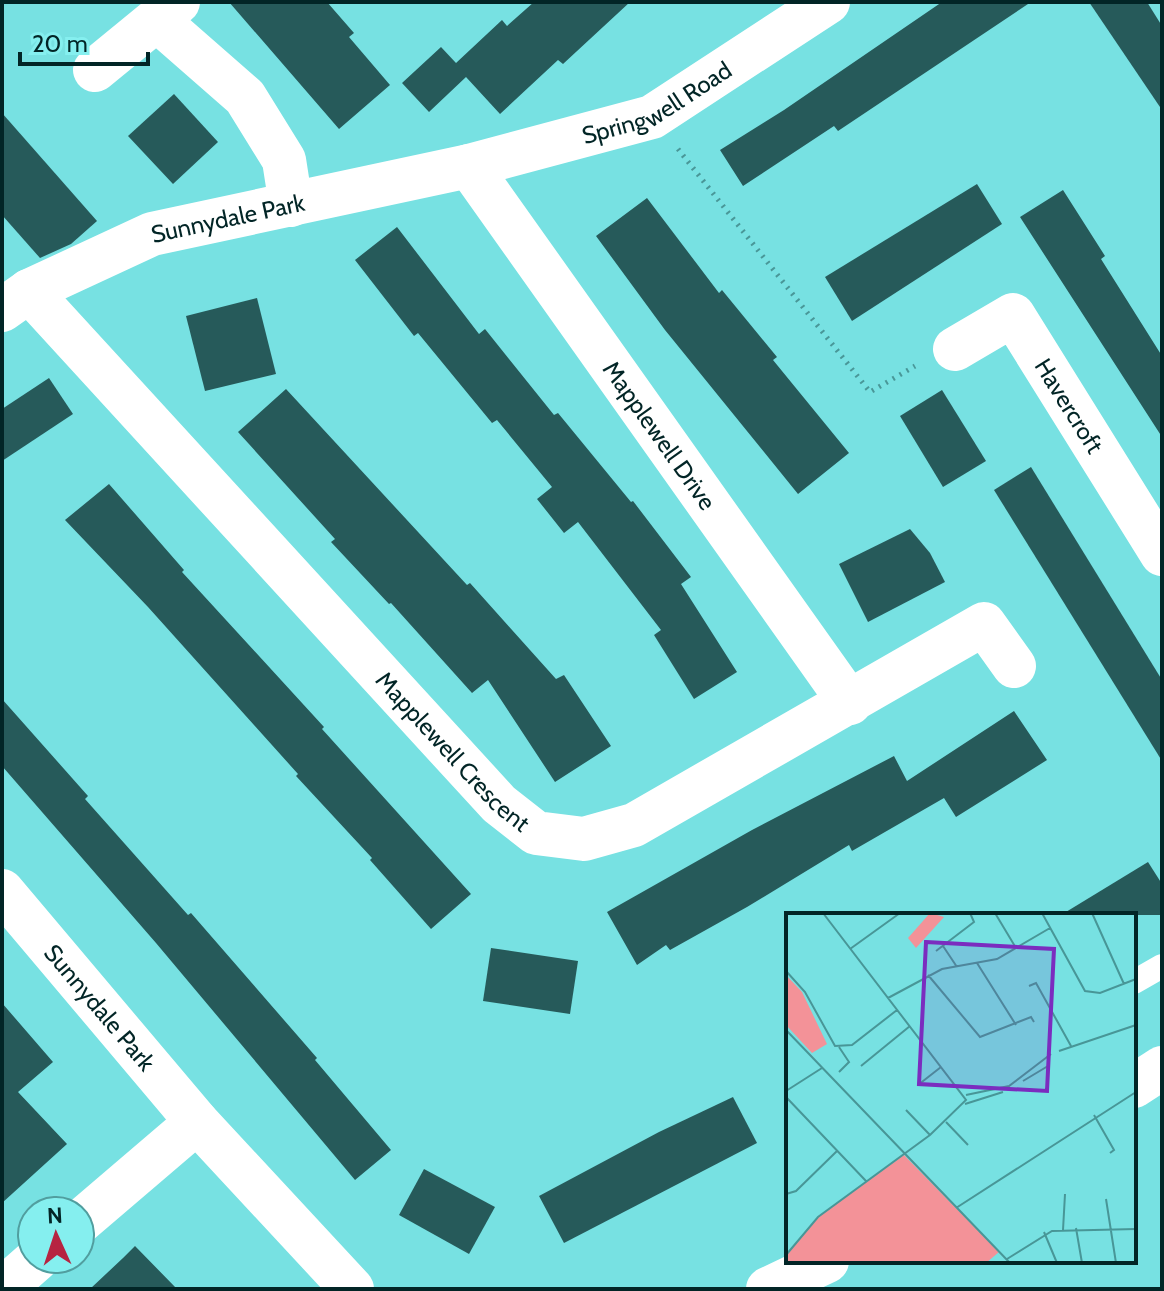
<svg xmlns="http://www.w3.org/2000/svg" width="1164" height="1291" font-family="Cabin,sans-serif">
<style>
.building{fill:#265a5a}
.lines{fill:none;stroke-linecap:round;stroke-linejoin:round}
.path{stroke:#499798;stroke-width:5;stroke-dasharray:2 6;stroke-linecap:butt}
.lane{stroke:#fff;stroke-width:24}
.street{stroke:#fff;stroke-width:44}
.labels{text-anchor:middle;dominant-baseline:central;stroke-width:8;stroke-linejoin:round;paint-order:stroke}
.street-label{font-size:24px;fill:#022526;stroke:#85efef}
.inset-road{fill:none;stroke:#489697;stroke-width:2}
.view{fill:#7b2cbf;fill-opacity:0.15;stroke:#7b2cbf;stroke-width:4}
.inset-edge{fill:none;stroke:#022526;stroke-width:4}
</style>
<rect width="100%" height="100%" fill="#77e1e2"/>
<g class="building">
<polygon points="229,2 327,2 354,33 349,37 390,85 339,129"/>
<polygon points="534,2 630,2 563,64 558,60 500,114 466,77 429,112 402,83 441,47 456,63 502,20 507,26"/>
<polygon points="942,2 1031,2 838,131 834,126 743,186 720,150 784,110"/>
<polygon points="1089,2 1147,2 1162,26 1162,110"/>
<polygon points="174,94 218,142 173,184 128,136"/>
<polygon points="2,113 97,221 71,244 40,258 2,215"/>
<polygon points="977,184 1002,224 852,321 825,277"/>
<polygon points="1063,190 1105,256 1101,259 1162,356 1162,437 1020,217"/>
<polygon points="647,198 719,293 722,290 777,357 773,360 849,453 798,494 665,330 596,236"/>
<polygon points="397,227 479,334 485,329 554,415 558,413 631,502 633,501 691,577 681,584 737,672 694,699 654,635 661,630 578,522 564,533 537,499 552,487 497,420 492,423 418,333 414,336 355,260"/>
<polygon points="257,298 276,374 205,391 186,316"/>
<polygon points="49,378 73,414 2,461 2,409"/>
<polygon points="286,389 467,585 470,583 556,679 564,675 611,746 555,782 488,680 472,693 391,603 389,604 331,542 335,539 238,432"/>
<polygon points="942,390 986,461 943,487 900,416"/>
<polygon points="1031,467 1162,680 1162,761 994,490"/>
<polygon points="109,484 184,570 182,572 324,727 322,729 471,894 431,929 370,860 372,858 296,776 298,774 148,607 65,520"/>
<polygon points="910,529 930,553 945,582 868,622 839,564"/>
<polygon points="2,699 88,796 85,799 188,915 191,913 317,1058 315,1060 391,1150 355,1180 156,943 2,766"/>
<polygon points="1014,711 1047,760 956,817 944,798 852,851 849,845 747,907 670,950 666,945 637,965 607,912 752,830 894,756 907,781"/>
<polygon points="1148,862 1162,884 1162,915 1061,915"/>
<polygon points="491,948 578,961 570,1014 483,1001"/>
<polygon points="2,1003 53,1062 18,1092 67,1144 2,1203"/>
<polygon points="733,1097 757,1143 564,1243 539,1196 659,1132"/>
<polygon points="424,1169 495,1207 469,1254 399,1215"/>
<polygon points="135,1246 177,1289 90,1289 123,1258"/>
</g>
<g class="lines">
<polyline class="path" points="678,149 870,392 915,366"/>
<polyline class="lane" points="1134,982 1162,966"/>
<g class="street">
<polyline points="157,20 245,97 284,160 291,205"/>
<polyline points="95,70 178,2"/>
<path id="s1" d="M469 166 850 703"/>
<path id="s2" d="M29 291 499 804 536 833 584 839 634 825 984 624 1014 666"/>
<path id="s3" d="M2 310 29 291 152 234 469 166 652 117 828 2"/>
<path id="s4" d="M955 349 1013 315 1162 554"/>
<path id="s5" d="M2 891 197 1122 352 1289"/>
<polyline points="1134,1086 1162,1068"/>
<polyline points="80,1222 197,1122"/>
<polyline points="3,1289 37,1259"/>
<polyline points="768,1289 827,1261"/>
</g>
</g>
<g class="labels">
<g class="street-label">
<text stroke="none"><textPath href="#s3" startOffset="692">Springwell Road</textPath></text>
<text stroke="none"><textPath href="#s3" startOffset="246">Sunnydale Park</textPath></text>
<text stroke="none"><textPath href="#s4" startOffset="174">Havercroft</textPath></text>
<text stroke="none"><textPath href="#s1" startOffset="330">Mapplewell Drive</textPath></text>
<text stroke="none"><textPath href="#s2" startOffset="626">Mapplewell Crescent</textPath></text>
<text stroke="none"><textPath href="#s5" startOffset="152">Sunnydale Park</textPath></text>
</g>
</g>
<g transform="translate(786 913)">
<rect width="350" height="350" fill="#77e1e2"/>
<path d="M144 0 158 4 130 35 122 25ZM0 62 16 79 41 131 26 140 0 112ZM118 242 213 339 200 350H0V342L32 304Z" fill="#f39298"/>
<path class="inset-road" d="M209 0 230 35M256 0 299 78 314 80 350 66M306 0 338 71M157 33 171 54M64 36 114 0M150 38 188 9 184 0M191 50 230 112M0 58 19 79 49 133 66 132 111 97M142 62 194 124 245 104 248 109M243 73 250 70 285 133M102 85 156 56 211 46 264 15M0 117 224 350M53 134 63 149 53 159M273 138 350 112M75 153 124 113M237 168 262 153M132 172 155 154M0 178 36 155M180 182 223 173 265 141M0 184 80 268M179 191 217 179M120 197 144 222M308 202 328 237 324 240M160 209 182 232M0 281 10 278 51 238M320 286 330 350M170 295 350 179M290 315 296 350M277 317 279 281M258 319 271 350M0 342 32 304 144 222 180 187 37 0M221 346 266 318 350 316"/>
<path class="view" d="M140 29 268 36 261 178 133 171Z"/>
<rect width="350" height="350" class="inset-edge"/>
</g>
<rect width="1164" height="1291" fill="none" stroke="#022526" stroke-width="8"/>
<g transform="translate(56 1235) rotate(357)"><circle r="38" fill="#85efef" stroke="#519e9f" stroke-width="2"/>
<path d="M0-6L14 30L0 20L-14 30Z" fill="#b62441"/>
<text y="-12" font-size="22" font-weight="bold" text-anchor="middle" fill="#022526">N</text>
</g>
<path d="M20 52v12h128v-12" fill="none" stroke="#022526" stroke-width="4"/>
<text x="32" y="52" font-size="24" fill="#022526" stroke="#85efef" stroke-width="6" paint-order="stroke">20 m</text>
</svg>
